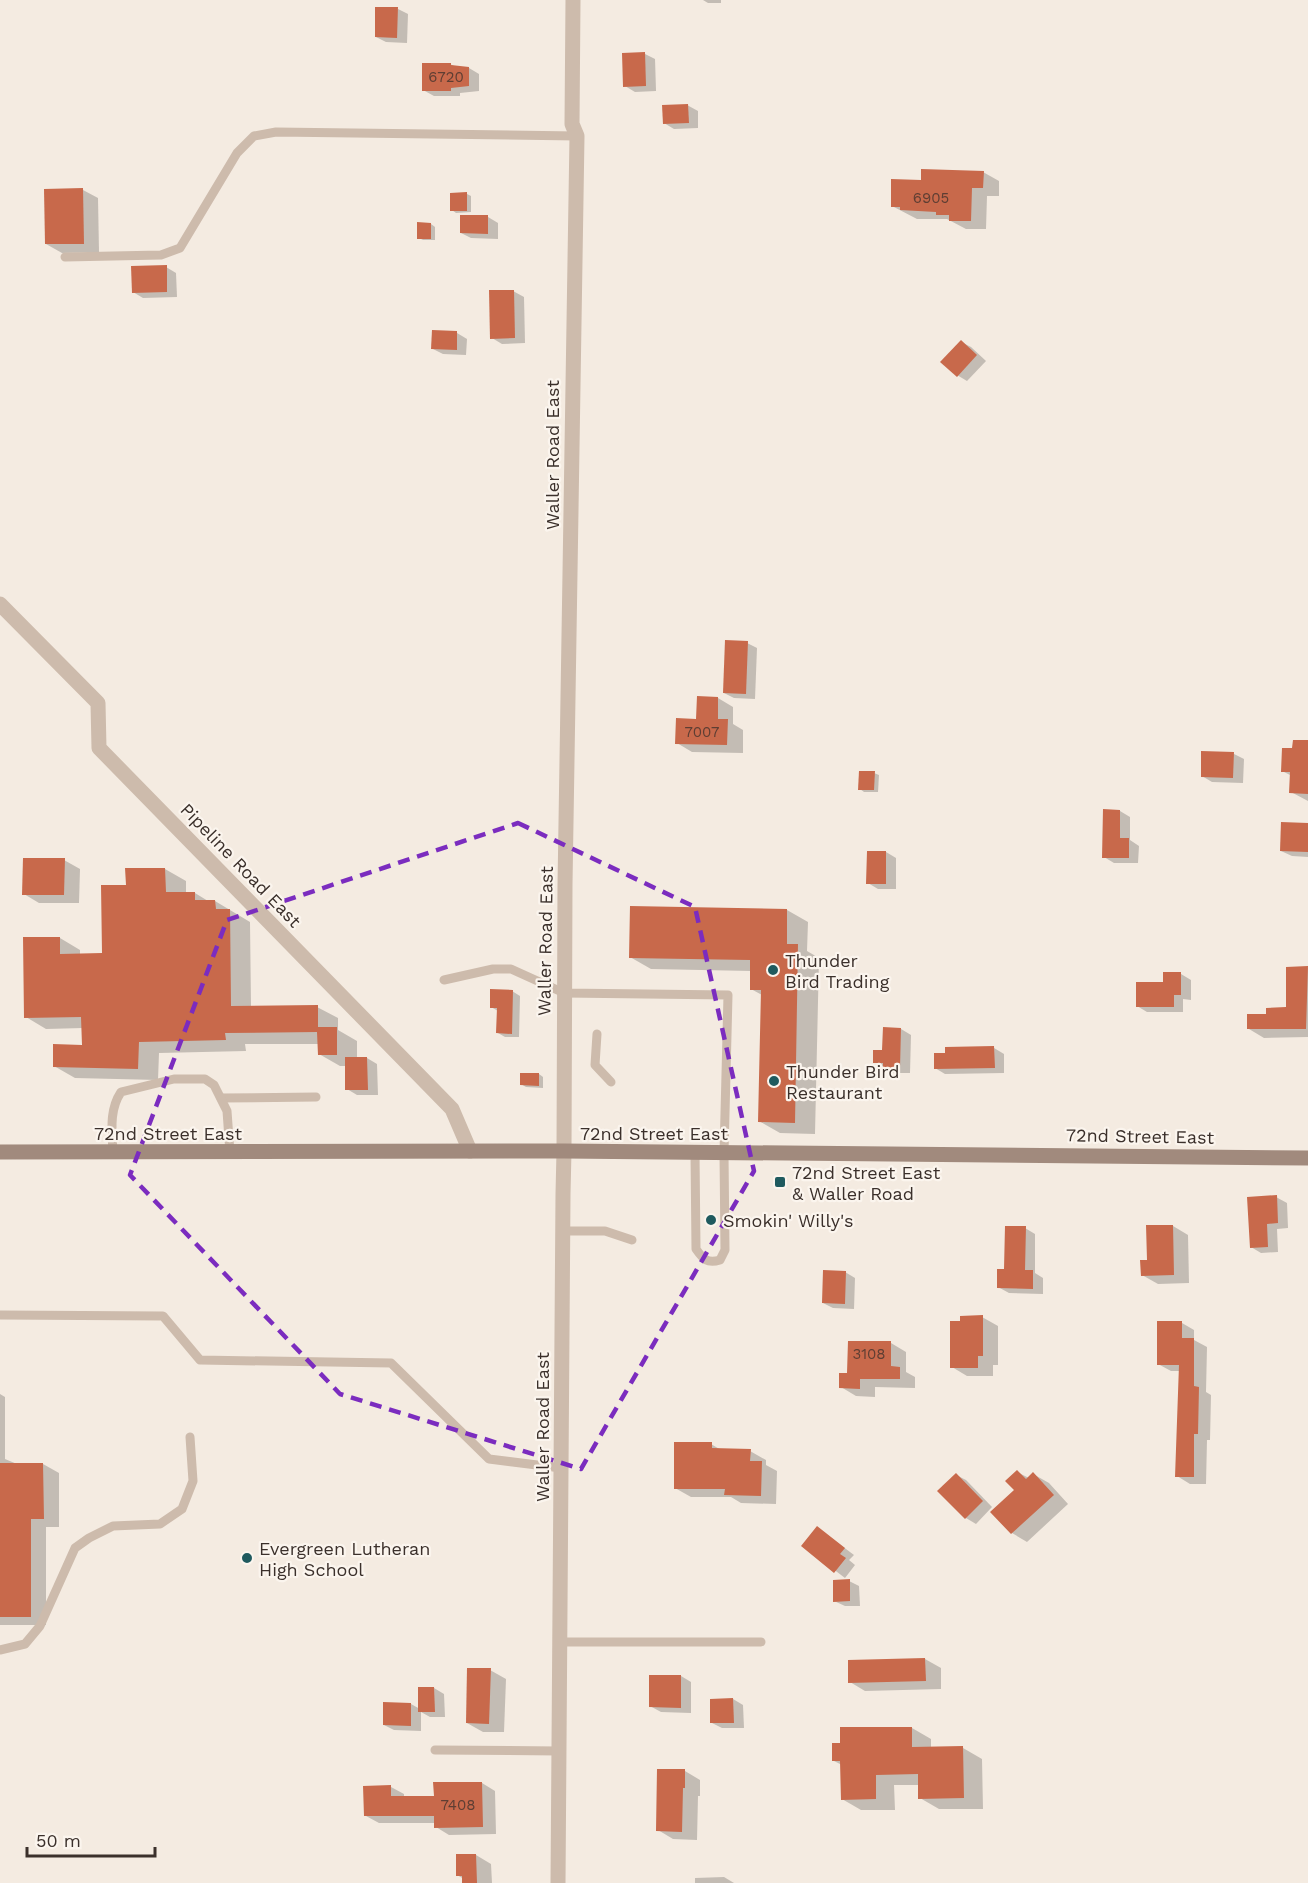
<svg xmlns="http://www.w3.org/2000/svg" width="1308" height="1883" font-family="'Work Sans',sans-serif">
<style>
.shadow{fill:#0003}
.building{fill:#c8694b}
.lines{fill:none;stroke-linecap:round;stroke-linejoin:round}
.service{stroke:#cdbbac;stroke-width:9}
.minor{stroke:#cdbbac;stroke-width:15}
.tertiary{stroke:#cdbbac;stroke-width:15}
.secondary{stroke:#a18a7d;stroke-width:15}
.marked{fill:none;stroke:#7b2cbf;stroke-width:4.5;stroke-dasharray:12 8;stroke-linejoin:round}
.poi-dot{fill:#1f5a5e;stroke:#fbf5ee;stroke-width:2}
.labels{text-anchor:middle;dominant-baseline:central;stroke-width:4.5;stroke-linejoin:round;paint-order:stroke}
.number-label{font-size:15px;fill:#5e3e33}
.street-label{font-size:18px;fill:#3b302b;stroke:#fbf5ee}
.poi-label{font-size:18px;fill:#3b302b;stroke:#fbf5ee;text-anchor:start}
</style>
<rect width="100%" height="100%" fill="#f4ebe1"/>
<g class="shadow">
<polygon points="703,0 721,0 721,3 708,3"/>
<polygon points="398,9 408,14 407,43 386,42 376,37"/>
<polygon points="645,54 655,59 656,91 635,92 625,86"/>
<polygon points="450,64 456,67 469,68 479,74 479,91 460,93 460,96 434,96 423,90"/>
<polygon points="687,105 698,111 698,128 674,129 664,123"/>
<polygon points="983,172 999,181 999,196 987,196 986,229 966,229 947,219 917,219 892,206 922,182"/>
<polygon points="83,190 98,198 99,252 62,253 46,244"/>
<polygon points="467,194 471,196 471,212 456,213 452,210"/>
<polygon points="488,217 498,223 498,239 471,238 461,233"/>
<polygon points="431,224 435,227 435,240 423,240 419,238"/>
<polygon points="166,267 176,273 177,297 143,298 133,292"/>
<polygon points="513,291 524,297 525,343 502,344 492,338"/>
<polygon points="457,333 467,339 466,355 443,354 433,349"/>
<polygon points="961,342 971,347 986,361 967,381 957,375"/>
<polygon points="747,643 757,648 755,699 734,698 724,693"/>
<polygon points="718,698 733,707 733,724 743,730 743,753 692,752 677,743"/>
<polygon points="1308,742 1308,801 1291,792 1292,776 1282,771 1294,750"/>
<polygon points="1234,754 1244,759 1243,783 1212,782 1202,776"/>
<polygon points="874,773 879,775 878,792 864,792 860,789"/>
<polygon points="1105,811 1120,811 1130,817 1130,840 1139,846 1138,863 1114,863 1104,857"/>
<polygon points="1308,825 1308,857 1292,856 1281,851"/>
<polygon points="886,852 896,858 896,889 878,889 868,883"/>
<polygon points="64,860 80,869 79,903 39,903 24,894"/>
<polygon points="165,869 186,881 186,894 195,893 208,901 215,901 250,922 251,1007 317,1007 338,1018 338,1030 357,1041 357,1058 367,1058 377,1064 378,1095 357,1095 347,1089 347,1066 340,1066 319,1054 319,1044 245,1044 246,1051 159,1053 158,1080 75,1078 54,1066 83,1046 83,1028 46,1029 26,1017 60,938 80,950 80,955 103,955 127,887 127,870"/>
<polygon points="787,910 808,922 807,951 819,958 815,1134 780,1133 759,1121 762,995 751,989 752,971 651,969 630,957"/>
<polygon points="1287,968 1308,968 1308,1037 1264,1038 1249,1029 1267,1015 1288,1009"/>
<polygon points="1181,974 1191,980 1191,1000 1183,999 1183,1012 1147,1012 1137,1006 1164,983"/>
<polygon points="512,991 520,996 519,1037 505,1037 498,1033 498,1011 491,1007"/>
<polygon points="901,1029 911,1035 910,1073 894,1073 875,1062"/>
<polygon points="994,1048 1004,1054 1004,1073 945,1074 935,1068 947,1055"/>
<polygon points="539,1074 543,1077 543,1088 526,1087 521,1084"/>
<polygon points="1276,1197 1287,1203 1288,1228 1277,1229 1278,1252 1261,1253 1251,1247"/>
<polygon points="1173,1226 1188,1235 1189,1283 1158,1284 1142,1275 1148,1261"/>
<polygon points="1025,1228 1035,1234 1035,1273 1043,1278 1043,1294 1009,1293 998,1287"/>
<polygon points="845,1272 855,1278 854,1309 833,1308 823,1303"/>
<polygon points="982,1317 998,1326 998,1365 993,1365 993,1376 967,1376 952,1367 962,1323"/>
<polygon points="1182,1323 1194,1330 1194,1340 1207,1347 1206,1392 1211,1395 1210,1440 1207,1440 1206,1484 1190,1484 1177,1476 1180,1371 1171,1371 1158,1364"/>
<polygon points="891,1343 906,1352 906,1372 915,1377 915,1388 875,1387 875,1397 856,1396 841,1387 849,1375"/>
<polygon points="0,1394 5,1397 5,1459 17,1464 43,1464 59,1473 59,1527 46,1527 46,1625 0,1625"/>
<polygon points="711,1444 721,1450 750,1451 766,1460 766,1465 777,1471 776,1504 741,1503 731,1497 691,1497 675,1488"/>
<polygon points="1017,1472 1029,1478 1033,1474 1049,1483 1068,1504 1027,1542 1012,1533 992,1512 1016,1490"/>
<polygon points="956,1475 966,1480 992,1507 976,1524 966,1518"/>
<polygon points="818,1528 854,1555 849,1560 855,1565 845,1578 803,1546"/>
<polygon points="849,1581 859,1586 860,1606 845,1606 834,1601"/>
<polygon points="925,1659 941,1668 941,1689 865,1691 850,1682"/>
<polygon points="490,1670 506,1679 504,1732 483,1732 467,1723"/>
<polygon points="681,1676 691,1682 691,1713 661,1712 650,1706"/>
<polygon points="434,1688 444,1694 445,1717 430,1717 421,1712 421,1731 394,1730 384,1725 411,1704 420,1709"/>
<polygon points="733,1699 743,1705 744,1728 722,1728 712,1723 711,1700"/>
<polygon points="912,1728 931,1739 931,1748 963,1748 982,1759 983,1809 939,1809 920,1798 920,1785 894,1785 895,1810 861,1810 842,1799 842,1765 834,1761"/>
<polygon points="685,1771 700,1780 700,1796 698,1796 697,1840 673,1839 658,1830"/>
<polygon points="482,1783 495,1791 496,1834 449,1835 436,1827 436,1823 379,1823 366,1816 391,1787 404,1794 404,1798 435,1798"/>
<polygon points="476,1855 491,1864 492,1883 464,1883 464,1879 457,1875"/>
<polygon points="724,1877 734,1883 695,1883 695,1878"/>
</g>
<g class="building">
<polygon points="375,7 398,7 397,38 375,37"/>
<polygon points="645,52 646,86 623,87 622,53"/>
<polygon points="422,63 451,63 451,65 469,67 469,86 451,88 451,91 422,91"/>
<polygon points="688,104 689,123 663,124 662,105"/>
<polygon points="921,169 984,171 983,188 972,188 971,221 949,221 949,215 936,215 936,212 900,210 900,207 891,207 891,179 921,180"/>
<polygon points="83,188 84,244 45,244 44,189"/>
<polygon points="467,192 467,211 450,211 450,193"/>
<polygon points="460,215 488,215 488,234 460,233"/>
<polygon points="417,222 431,223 431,239 417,239"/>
<polygon points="167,265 167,292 132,293 131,266"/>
<polygon points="489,290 514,290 515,338 490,339"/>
<polygon points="432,330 457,331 457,350 431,349"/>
<polygon points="961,340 977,355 957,377 940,362"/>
<polygon points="725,640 748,641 746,694 723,693"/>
<polygon points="697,696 718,697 718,719 728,719 727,745 675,744 676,718 696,719"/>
<polygon points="1293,740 1308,740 1308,794 1289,793 1290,772 1281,772 1282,748 1292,748"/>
<polygon points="1201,751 1234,752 1233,778 1201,777"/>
<polygon points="859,771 875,771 874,790 858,790"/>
<polygon points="1103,809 1120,810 1120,838 1129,838 1129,858 1102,858"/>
<polygon points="1281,822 1308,823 1308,852 1280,851"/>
<polygon points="867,851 886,851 886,884 866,884"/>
<polygon points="23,858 65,858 64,895 22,895"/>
<polygon points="125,868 165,868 166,892 195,892 195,900 215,900 216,909 230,909 231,1006 318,1005 318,1027 337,1027 337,1055 318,1055 317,1032 225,1033 226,1040 139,1042 138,1069 53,1067 53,1044 82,1045 81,1017 24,1018 23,937 60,937 60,954 102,953 101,885 126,885"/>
<polygon points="630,906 787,909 787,944 798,944 795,1123 758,1122 761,990 750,990 750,960 629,958"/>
<polygon points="1308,966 1306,1029 1247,1029 1247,1014 1266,1014 1266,1008 1286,1007 1286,967"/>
<polygon points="1163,972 1181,972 1181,995 1174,995 1174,1007 1136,1007 1136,982 1163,982"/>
<polygon points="490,989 513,990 512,1034 496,1033 497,1008 490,1008"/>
<polygon points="883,1027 901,1028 900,1068 883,1068 883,1063 873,1063 873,1050 882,1050"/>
<polygon points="994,1046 995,1068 934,1069 934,1053 945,1053 945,1047"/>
<polygon points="345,1057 367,1057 368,1090 345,1090"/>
<polygon points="520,1073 539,1073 539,1086 520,1085"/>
<polygon points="1277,1195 1278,1223 1267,1224 1268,1247 1250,1248 1247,1197"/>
<polygon points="1146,1225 1173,1225 1174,1275 1141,1276 1140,1260 1147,1260"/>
<polygon points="1005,1226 1026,1226 1025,1270 1033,1270 1033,1289 997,1288 997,1269 1004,1269"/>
<polygon points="823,1270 846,1271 845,1304 822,1303"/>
<polygon points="983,1315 983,1356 978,1356 978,1368 950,1368 950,1321 960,1321 960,1316"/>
<polygon points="1157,1321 1182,1321 1182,1338 1194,1338 1194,1386 1199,1387 1198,1434 1194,1434 1194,1477 1175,1477 1179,1365 1157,1365"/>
<polygon points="848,1341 891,1341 891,1366 900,1367 900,1379 860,1379 860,1389 839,1388 839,1373 847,1373"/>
<polygon points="674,1442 712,1442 712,1448 751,1449 750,1461 762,1461 761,1496 724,1495 725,1489 674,1489"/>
<polygon points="0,1463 43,1463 44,1519 31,1519 31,1617 0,1617"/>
<polygon points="1017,1470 1026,1479 1033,1472 1054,1495 1011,1534 990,1512 1014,1490 1005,1481"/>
<polygon points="956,1473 983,1501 965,1519 937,1491"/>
<polygon points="817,1526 845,1548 840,1554 846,1558 834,1573 801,1546"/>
<polygon points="850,1579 850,1601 833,1602 833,1580"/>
<polygon points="925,1658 926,1681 848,1683 848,1660"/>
<polygon points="467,1668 491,1668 489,1724 466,1723"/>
<polygon points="649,1675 681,1675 681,1708 649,1707"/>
<polygon points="418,1687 434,1687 435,1712 418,1712"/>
<polygon points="733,1698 734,1723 710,1723 710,1699"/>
<polygon points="383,1702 411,1703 411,1726 383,1725"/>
<polygon points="840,1727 912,1727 912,1747 963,1746 964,1798 918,1799 918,1774 876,1775 876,1799 841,1800 840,1761 832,1761 832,1743 840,1743"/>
<polygon points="657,1769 685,1769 685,1788 683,1788 682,1832 656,1831"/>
<polygon points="433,1782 482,1782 483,1827 434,1828 434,1816 364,1816 363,1786 391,1785 391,1796 434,1796"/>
<polygon points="456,1854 476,1854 477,1883 462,1883 462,1876 456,1876"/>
</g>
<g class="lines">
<g class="service">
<polyline points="65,257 161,255 180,248 237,153 254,136 276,132 577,136"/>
<path d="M444 980 493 969H511L564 993 728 995 724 1153 725 1250 720 1260C707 1264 703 1259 696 1249L695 1153"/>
<polyline points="597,1034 595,1065 611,1082"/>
<polyline points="221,1098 316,1097"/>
<path d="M113 1152C112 1131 109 1110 121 1092L174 1079H205L214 1085 227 1111 230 1153"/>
<polyline points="563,1231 605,1231 632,1240"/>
<polyline points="0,1315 163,1316 200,1360 391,1363 489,1459 561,1468"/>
<polyline points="560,1642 761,1642"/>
<polyline points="0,1650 25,1644 40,1626 75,1548 89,1538 113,1526 160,1524 182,1509 193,1481 190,1437"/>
<polyline points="435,1750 559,1751"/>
</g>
<polyline class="minor" points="0,604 98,703 99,748 452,1109 470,1151"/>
<polyline class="tertiary" points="558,1883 563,1194 564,1151 565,885 577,136 572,124 573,0"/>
<polyline class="secondary" points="0,1152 564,1151 1308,1158"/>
</g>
<path class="marked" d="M518 823 695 907 754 1171 581 1469 340 1394 130 1175 227 920Z"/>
<g class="poi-dot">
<circle cx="773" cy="970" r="6"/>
<circle cx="774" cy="1081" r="6"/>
<rect x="774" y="1176" width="12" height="12" rx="3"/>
<circle cx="711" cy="1220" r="6"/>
<circle cx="247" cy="1558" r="6"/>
</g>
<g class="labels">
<g class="number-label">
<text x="446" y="77">6720</text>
<text x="931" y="198">6905</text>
<text x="702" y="732">7007</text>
<text x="869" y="1354">3108</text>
<text x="458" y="1805">7408</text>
</g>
<g class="street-label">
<text transform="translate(552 455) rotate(-90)">Waller Road East</text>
<text transform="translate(241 865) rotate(46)">Pipeline Road East</text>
<text transform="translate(545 941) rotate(-89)">Waller Road East</text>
<text x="168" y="1133">72nd Street East</text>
<text x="654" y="1133">72nd Street East</text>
<text transform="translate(1140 1136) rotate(1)">72nd Street East</text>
<text transform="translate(542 1427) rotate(-90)">Waller Road East</text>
</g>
<g class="poi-label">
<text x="785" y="960">Thunder<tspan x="785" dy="21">Bird Trading</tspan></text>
<text x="786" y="1071">Thunder Bird<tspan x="786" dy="21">Restaurant</tspan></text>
<text x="792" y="1172">72nd Street East<tspan x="792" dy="21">&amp; Waller Road</tspan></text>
<text x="723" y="1220">Smokin' Willy's</text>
<text x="259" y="1548">Evergreen Lutheran<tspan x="259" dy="21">High School</tspan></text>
</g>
</g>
<path d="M27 1847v9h128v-9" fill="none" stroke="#3b302b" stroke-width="3"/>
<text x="36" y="1847" font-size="18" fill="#3b302b" stroke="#fbf5ee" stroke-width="4.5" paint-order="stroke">50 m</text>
</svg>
